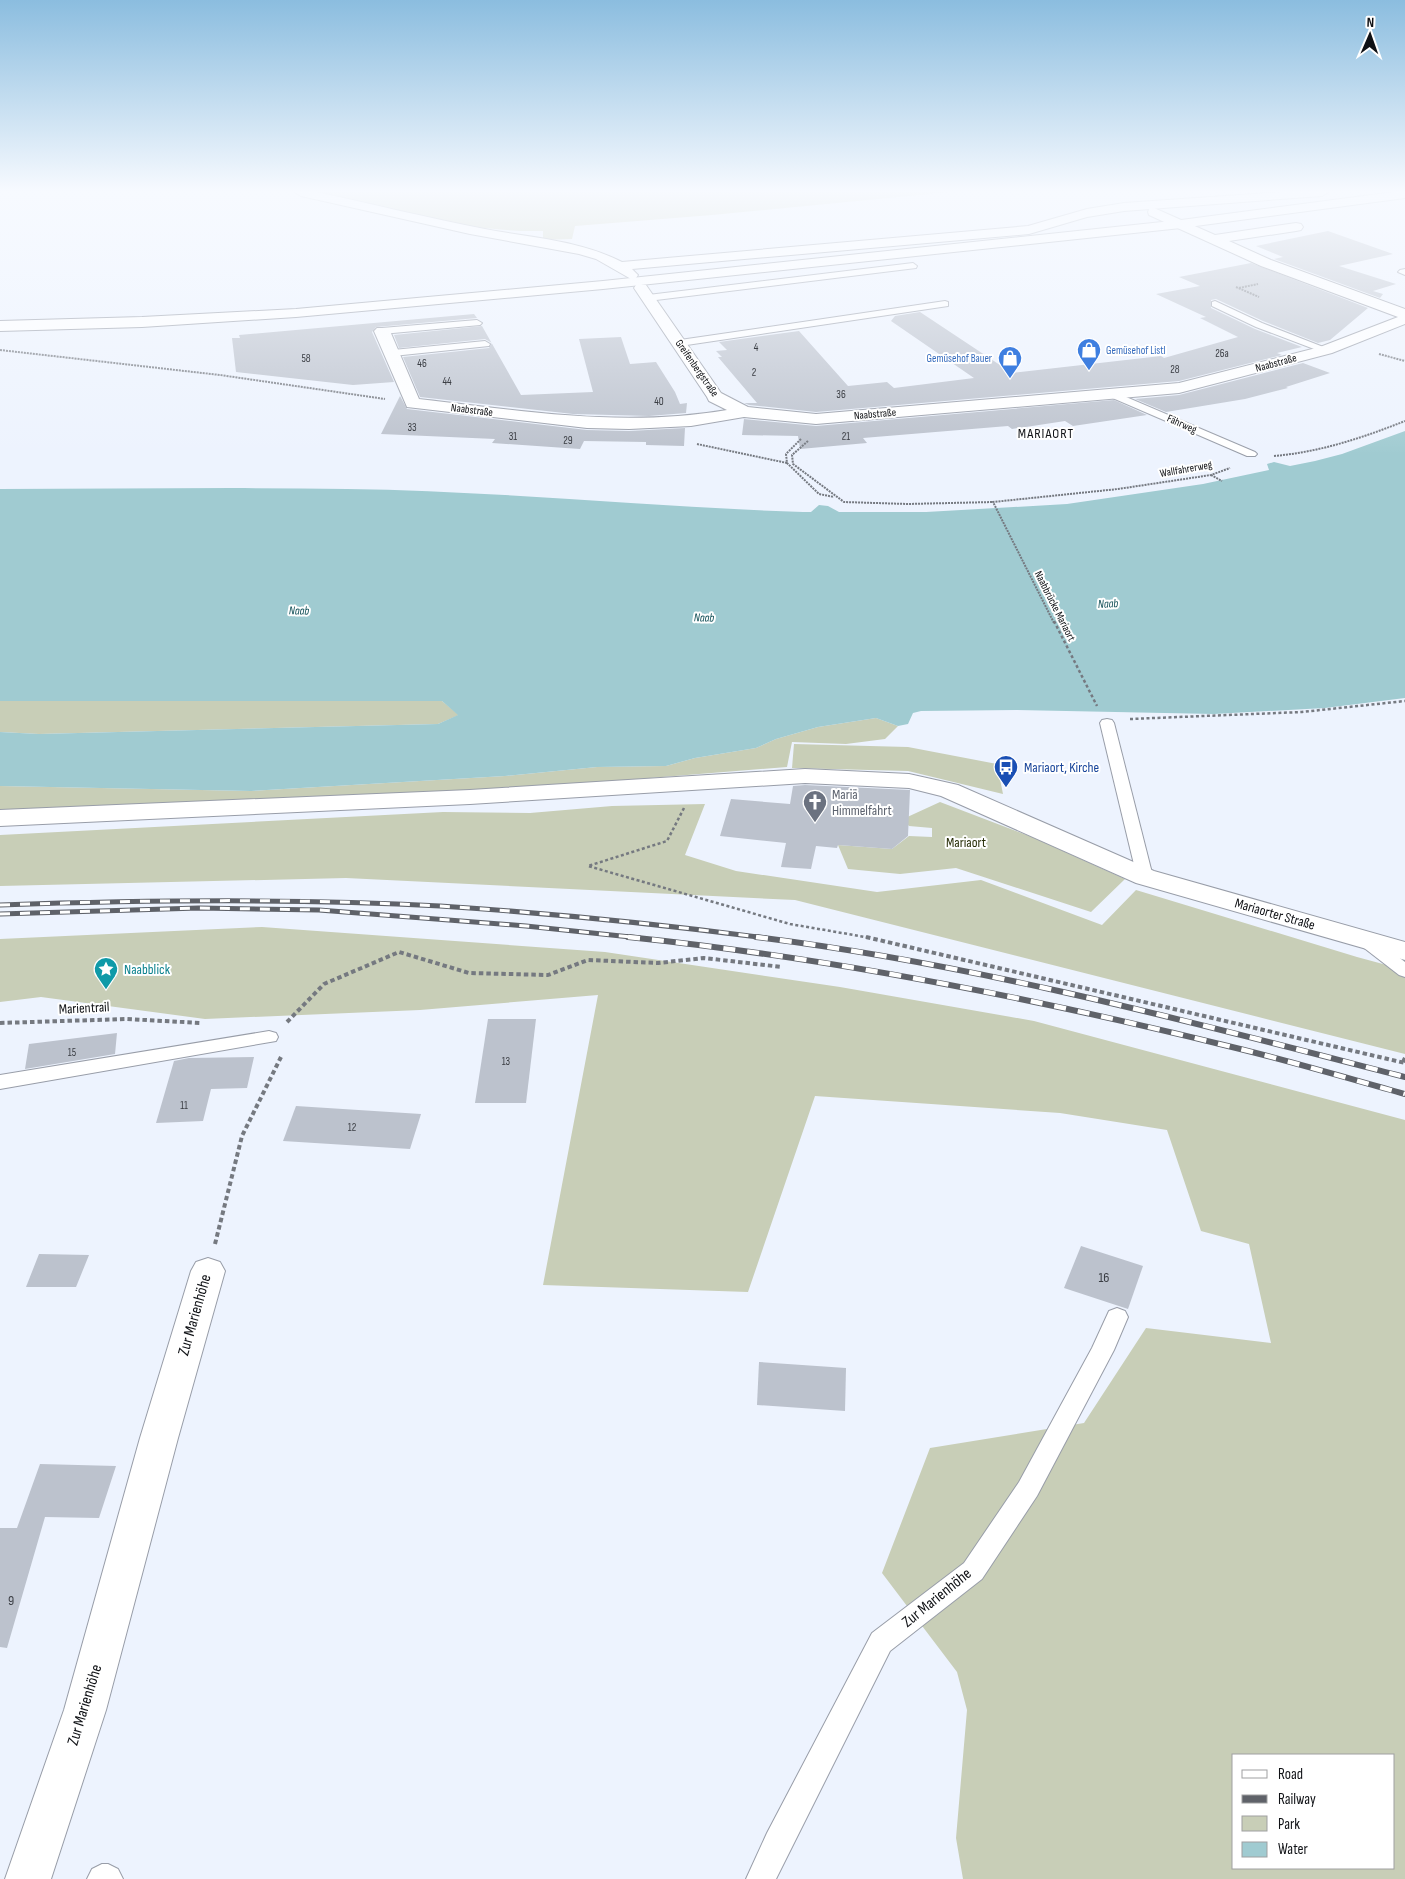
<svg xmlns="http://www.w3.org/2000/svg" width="1405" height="1879" font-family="'Sofia Sans Condensed',sans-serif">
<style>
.green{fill:#c8ceb7;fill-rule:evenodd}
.water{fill:#a0cbd1}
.building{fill:#bcc2cd}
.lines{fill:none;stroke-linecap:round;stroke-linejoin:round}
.lane-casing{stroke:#989da8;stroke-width:2}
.street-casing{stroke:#989da8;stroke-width:2}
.secondary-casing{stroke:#989da8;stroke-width:2}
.path-far2{stroke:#757980;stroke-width:2;stroke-dasharray:2 1;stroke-linecap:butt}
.path-far1{stroke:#757980;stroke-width:2.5;stroke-dasharray:3 2.5;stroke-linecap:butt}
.path{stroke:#757980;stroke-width:4;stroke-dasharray:4.5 3;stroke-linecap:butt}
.lane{fill:#fff;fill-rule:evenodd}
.street{fill:#fff;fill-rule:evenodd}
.secondary{fill:#fff;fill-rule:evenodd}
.rail-far1-casing{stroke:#5f6269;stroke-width:5}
.rail-casing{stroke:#5f6269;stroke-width:6}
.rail-far1{stroke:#fff;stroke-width:3;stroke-dasharray:10;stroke-linecap:butt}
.rail{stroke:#fff;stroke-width:4.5;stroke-dasharray:12;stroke-linecap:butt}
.labels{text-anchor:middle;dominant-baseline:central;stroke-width:4;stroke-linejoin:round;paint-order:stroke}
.number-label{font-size:11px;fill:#3a3d43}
.far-shop-label{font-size:11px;fill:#366cbe;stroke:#fff;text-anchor:start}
.far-street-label{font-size:11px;fill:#0f1115;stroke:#fff}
.far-water-label{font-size:12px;font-style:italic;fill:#114f57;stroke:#fff}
.far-quarter-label{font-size:14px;letter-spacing:1px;fill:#0f1115;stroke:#fff}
.transit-label{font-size:14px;fill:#164399;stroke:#fff;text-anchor:start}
.worship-label{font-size:14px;fill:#5b616d;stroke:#fff;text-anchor:start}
.park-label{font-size:14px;fill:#262d05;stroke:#fff}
.street-label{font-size:14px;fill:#0f1115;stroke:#fff}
.culture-label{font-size:14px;fill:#0d838f;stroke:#fff;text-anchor:start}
.near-number-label{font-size:14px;fill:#3a3d43}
.near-street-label{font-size:16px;fill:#0f1115;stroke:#fff}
</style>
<rect width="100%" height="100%" fill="#edf3fe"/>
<g class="green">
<path d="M306 192H950L712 215 575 226 572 239 543 240V231C466 233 382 208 306 192Z"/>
<polygon points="0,701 442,701 459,715 438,724 39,734 0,732"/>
<polygon points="876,718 898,726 885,739 846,744 792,742 787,767 501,790 0,811 0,786 251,791 505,776 597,767 666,766 695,758 756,748 776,739 818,727"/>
<polygon points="794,744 908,747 997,764 1003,794 908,771 792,768"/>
<polygon points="940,802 1032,837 1125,879 1091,912 956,868 900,874 848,869 838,845 892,849 909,836 932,837 932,828 909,826 903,819"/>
<polygon points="705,804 685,855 736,871 877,892 981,880 1102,925 1136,890 1357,957 1405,970 1405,1054 795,900 346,878 0,886 0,835 443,812 530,813 612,806"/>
<path d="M262 927 605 952 840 987 1034 1021 1405 1120V1879H963L956 1838 967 1710 957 1672 882 1573 930 1448 1084 1423 1146 1328 1271 1343 1249 1244 1201 1231 1167 1130 1060 1113 815 1096 748 1292 543 1285 598 995 420 1010 205 1019 41 997 0 1002V939ZM1234 1755H1394V1868H1234Z"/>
</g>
<path class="water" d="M1405 431V698L1325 708 1214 714 1017 710 921 711 913 713 908 724 898 726 876 718 818 727 776 739 756 748 695 758 666 766 597 767 505 776 251 791 0 786V732L39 734 438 724 458 715 442 701H0V489C116 489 232 487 347 489 499 491 651 507 803 512H811L819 505 828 506 839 512H926L1067 504 1203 484 1269 470 1267 464 1274 462 1290 466 1315 461 1342 454Z"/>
<g class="building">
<polygon points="1328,231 1393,254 1339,266 1396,284 1373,291 1383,294 1380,298 1274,259 1283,257 1256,246"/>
<polygon points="1251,263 1368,308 1330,340 1318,343 1263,321 1216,299 1211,300 1211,308 1255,329 1302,347 1277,353 1282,355 1179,381 816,412 749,405 744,403 757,403 718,357 722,357 716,351 727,350 719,342 799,331 848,386 887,382 894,388 974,378 891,321 895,316 920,312 1012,373 1161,356 1164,358 1238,337 1200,318 1206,317 1156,294 1200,286 1179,277"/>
<polygon points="474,314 477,318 376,327 372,332 394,382 353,385 236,372 232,338 240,338 239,335"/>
<polygon points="482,326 521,395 593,392 579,339 621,337 630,364 656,362 675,392 680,404 687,403 686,413 649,416 573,414 420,397 403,357 489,348 492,343 485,339 399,348 394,335"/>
<polygon points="1303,363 1330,373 1286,387 1288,388 1245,399 1166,412 1135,399 1179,395"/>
<polygon points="400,396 407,409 587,430 629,431 685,428 684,446 646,445 646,442 584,441 580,449 492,443 495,439 381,434"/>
<polygon points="1114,400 1147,415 1073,426 1065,421 1012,429 1008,426 863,438 867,443 800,449 798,436 742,435 744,419 816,426"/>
<polygon points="805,785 910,790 908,836 892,849 838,845 837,848 816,846 811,869 781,867 786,843 720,836 731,799 790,804 793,786"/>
<polygon points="488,1019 536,1019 526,1103 475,1103"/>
<polygon points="117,1033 115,1054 25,1069 29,1044"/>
<polygon points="254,1057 247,1088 211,1089 203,1121 156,1123 174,1061 189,1058"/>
<polygon points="296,1106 421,1114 410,1149 283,1141"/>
<polygon points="1081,1246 1143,1266 1128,1309 1064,1288"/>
<polygon points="39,1254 89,1255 76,1287 26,1287"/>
<polygon points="759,1362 846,1368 845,1411 757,1405"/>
<polygon points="40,1464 116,1466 99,1518 45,1517 7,1648 0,1647 0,1528 17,1528"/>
</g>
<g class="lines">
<g class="lane-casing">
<g id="lane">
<polygon points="913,263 917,266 916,268 648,301 643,298 648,295"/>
<polygon points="1405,269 1405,275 1398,272 1400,270"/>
<polygon points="945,301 948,302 948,306 680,346 675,343 680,340"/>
<polygon points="1215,301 1262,323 1331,350 1330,352 1322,352 1256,327 1212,306 1212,302"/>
<polygon points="477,320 482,323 480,325 382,334 377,331 382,328"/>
<polygon points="485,341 490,344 489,346 393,356 388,353 393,350"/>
<polygon points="1112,391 1255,452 1257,454 1255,456 1247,456 1108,396 1107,394"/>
<polygon points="1107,719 1112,720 1114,723 1153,877 1151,881 1139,881 1137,877 1100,723 1102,720"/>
<polygon points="1365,935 1371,936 1405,962 1405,977 1399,975 1359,944 1356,940 1359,936"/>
<polygon points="269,1031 276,1033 278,1037 276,1041 0,1089 0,1075"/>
<polygon points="1117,1308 1125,1311 1128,1317 1114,1350 1037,1496 982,1579 890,1651 776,1879 746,1879 767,1833 872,1633 964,1563 1019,1482 1092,1348 1109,1311"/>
<polygon points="102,1864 108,1864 118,1869 123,1879 87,1879 92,1869"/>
</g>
</g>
<g class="street-casing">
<g id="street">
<path d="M295 192H316C372 204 428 218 485 229 531 238 579 240 622 262L1028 226 1087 209 1124 203 1281 192H1328L1322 196 1294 198 1124 211 1087 217 1029 234 632 269 638 275 636 278 631 279 596 259 579 254 470 234 301 196Z"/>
<path d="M1154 208 1215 235 1296 223 1301 224 1303 227 1301 230 1296 231 1229 241 1271 260 1405 309V324L1332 353 1179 393 816 424 744 417 691 426 629 429 587 428 407 407 374 331 377 328H387L390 331 419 399C525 411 621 428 727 410L709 401 707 397 634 288 636 285H646L721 393 748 407 816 414 1179 383 1320 347 1398 317 1261 266 1149 215 1148 212 1149 209Z"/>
<polygon points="805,769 909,774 958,785 1154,871 1405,942 1405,960 1136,883 941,796 909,788 805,783 470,804 0,826 0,810 470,790"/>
<polygon points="208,1258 220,1262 225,1271 178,1438 106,1710 51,1879 5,1879 64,1710 140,1438 191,1271 196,1262"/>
</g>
</g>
<g class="secondary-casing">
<polygon id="secondary" points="1394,192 1405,192 1405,198 1181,228 603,289 296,317 142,327 0,331 0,321 142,317 296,309 603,281 1181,220"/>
</g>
<g class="path-far2">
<polyline points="1236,287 1259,297"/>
<polyline points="1239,288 1258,284"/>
<polyline points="0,350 220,375 385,399"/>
<polyline points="1379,354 1405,361"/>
<polyline points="801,439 786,454 787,463 819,494 834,497"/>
<polyline points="808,441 792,455 793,464 844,502 908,504 993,502"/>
<polyline points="697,444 787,463"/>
<path d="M1274 456C1320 452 1362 438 1405 421"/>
<polyline points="1211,475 1222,481"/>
<polyline points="1054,623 993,502 1118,489 1211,475 1230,468"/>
</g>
<g class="path-far1">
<polyline points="1054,621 1097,706"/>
<polyline points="1130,719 1302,712 1405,701"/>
<polyline points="684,808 667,841 588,866 790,924 871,938"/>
</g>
<g class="path">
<polyline points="866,937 1405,1063"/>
<polyline points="287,1022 324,984 399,952 469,973 548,975 588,960 658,963 704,958 782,967"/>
<polyline points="0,1023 126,1019 201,1023"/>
<polyline points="1403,1062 1405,1058"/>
<polyline points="215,1244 242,1136 281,1057"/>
</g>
<use href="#lane" class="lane"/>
<use href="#street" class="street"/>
<use href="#secondary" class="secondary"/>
<g class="rail-far1-casing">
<g id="rail-far1">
<path d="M0 905C147 900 293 898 440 906 549 913 658 924 766 938"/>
<polyline points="0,914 199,908 319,910 526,926 640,938"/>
</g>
</g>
<g class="rail-casing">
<g id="rail">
<path d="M628 937C832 958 1033 998 1232 1047 1290 1061 1347 1078 1405 1094"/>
<path d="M756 937C976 964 1191 1022 1405 1077"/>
</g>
</g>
<use href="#rail-far1" class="rail-far1"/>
<use href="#rail" class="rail"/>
</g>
<linearGradient id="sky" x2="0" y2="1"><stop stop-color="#8bbddf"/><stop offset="0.42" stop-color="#f7faff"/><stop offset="1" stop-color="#f7faff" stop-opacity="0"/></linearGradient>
<rect width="1405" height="455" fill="url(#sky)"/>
<defs>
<g id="shop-pin" transform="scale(1.25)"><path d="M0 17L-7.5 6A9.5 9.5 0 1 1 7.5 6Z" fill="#3f7fe0" stroke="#fff"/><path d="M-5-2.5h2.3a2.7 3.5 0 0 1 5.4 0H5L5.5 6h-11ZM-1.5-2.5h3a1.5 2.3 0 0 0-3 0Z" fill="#fff"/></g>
<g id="bus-pin" transform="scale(1.25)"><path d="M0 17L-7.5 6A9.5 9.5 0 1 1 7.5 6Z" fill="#1a4fb4" stroke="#fff"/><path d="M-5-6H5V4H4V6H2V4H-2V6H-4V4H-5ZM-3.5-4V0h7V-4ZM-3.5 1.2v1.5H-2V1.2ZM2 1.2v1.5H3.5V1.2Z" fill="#fff"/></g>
<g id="church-pin" transform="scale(1.25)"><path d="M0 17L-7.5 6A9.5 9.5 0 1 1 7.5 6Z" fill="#6b7280" stroke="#fff"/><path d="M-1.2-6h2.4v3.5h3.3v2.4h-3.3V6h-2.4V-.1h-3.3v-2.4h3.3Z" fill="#fff"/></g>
<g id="sight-pin" transform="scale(1.25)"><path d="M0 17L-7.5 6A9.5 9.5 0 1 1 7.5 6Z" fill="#0f9aa8" stroke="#fff"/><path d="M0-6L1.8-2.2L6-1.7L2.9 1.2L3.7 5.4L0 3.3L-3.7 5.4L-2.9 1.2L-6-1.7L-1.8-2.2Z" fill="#fff"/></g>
</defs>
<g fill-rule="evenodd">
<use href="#shop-pin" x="1089" y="350"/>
<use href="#shop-pin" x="1010" y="358"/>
<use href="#bus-pin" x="1006" y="767"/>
<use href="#church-pin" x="815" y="802"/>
<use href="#sight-pin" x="106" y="969"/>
</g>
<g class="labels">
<g class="number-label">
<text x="756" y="347">4</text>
<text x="1222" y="353">26a</text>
<text x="306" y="358">58</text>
<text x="422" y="363">46</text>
<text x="1175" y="369">28</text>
<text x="754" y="372">2</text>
<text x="447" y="381">44</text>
<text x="841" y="394">36</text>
<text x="659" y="401">40</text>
<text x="412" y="427">33</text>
<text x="513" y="436">31</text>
<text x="846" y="436">21</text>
<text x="568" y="440">29</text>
<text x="72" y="1052">15</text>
<text x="506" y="1061">13</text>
<text x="184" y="1105">11</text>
<text x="352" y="1127">12</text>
</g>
<g class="far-shop-label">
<text x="1106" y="350">Gemüsehof Listl</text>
<text x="992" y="358" text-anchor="end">Gemüsehof Bauer</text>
</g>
<g class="far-street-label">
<text transform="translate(1276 363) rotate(-15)">Naabstraße</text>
<text transform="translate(697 368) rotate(55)">Greifenbergstraße</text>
<text transform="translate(472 410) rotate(7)">Naabstraße</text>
<text transform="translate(875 414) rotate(-5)">Naabstraße</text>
<text transform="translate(1182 424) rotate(24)">Fährweg</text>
<text transform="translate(1186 469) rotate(-10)">Wallfahrerweg</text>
<text transform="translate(1055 606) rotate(63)">Naabbrücke Mariaort</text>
</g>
<g class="far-water-label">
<text transform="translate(1108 604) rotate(-3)">Naab</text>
<text transform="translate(299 611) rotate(1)">Naab</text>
<text transform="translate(704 618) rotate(1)">Naab</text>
</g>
<g class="far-quarter-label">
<text x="1046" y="433">MARIAORT</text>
</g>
<g class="transit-label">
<text x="1024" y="767">Mariaort, Kirche</text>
</g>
<g class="worship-label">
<text x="832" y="794">Mariä<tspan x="832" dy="16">Himmelfahrt</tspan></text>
</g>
<g class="park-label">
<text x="966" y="842">Mariaort</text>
</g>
<g class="street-label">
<text transform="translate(1275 914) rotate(16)">Mariaorter Straße</text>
<text transform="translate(84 1008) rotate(-3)">Marientrail</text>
</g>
<g class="culture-label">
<text x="124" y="969">Naabblick</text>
</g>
<g class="near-number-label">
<text x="1104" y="1277">16</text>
<text x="11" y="1600">9</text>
</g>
<g class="near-street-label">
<text transform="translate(195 1315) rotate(-74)">Zur Marienhöhe</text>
<text transform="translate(937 1598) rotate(-39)">Zur Marienhöhe</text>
<text transform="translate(85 1705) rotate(-73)">Zur Marienhöhe</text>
</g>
</g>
<rect x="1232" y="1754" width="162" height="115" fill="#ffffff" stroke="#9fa0a1"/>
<rect x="1242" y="1770" width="25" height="8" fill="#ffffff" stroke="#9fa0a1"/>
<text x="1278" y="1779" font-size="15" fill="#0f1115">Road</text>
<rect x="1242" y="1795" width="25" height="8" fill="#5f6269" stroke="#9fa0a1"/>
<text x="1278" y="1804" font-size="15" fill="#0f1115">Railway</text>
<rect x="1242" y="1816" width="25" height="15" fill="#c8ceb7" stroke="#9fa0a1"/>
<text x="1278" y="1829" font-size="15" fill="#0f1115">Park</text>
<rect x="1242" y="1842" width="25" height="15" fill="#a0cbd1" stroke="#9fa0a1"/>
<text x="1278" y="1854" font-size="15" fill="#0f1115">Water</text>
<g transform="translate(1370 35) rotate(2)" stroke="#ffffff" stroke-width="4" paint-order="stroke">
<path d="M0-4L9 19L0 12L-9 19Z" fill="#0f1115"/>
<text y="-8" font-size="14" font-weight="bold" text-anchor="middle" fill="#0f1115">N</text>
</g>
</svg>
